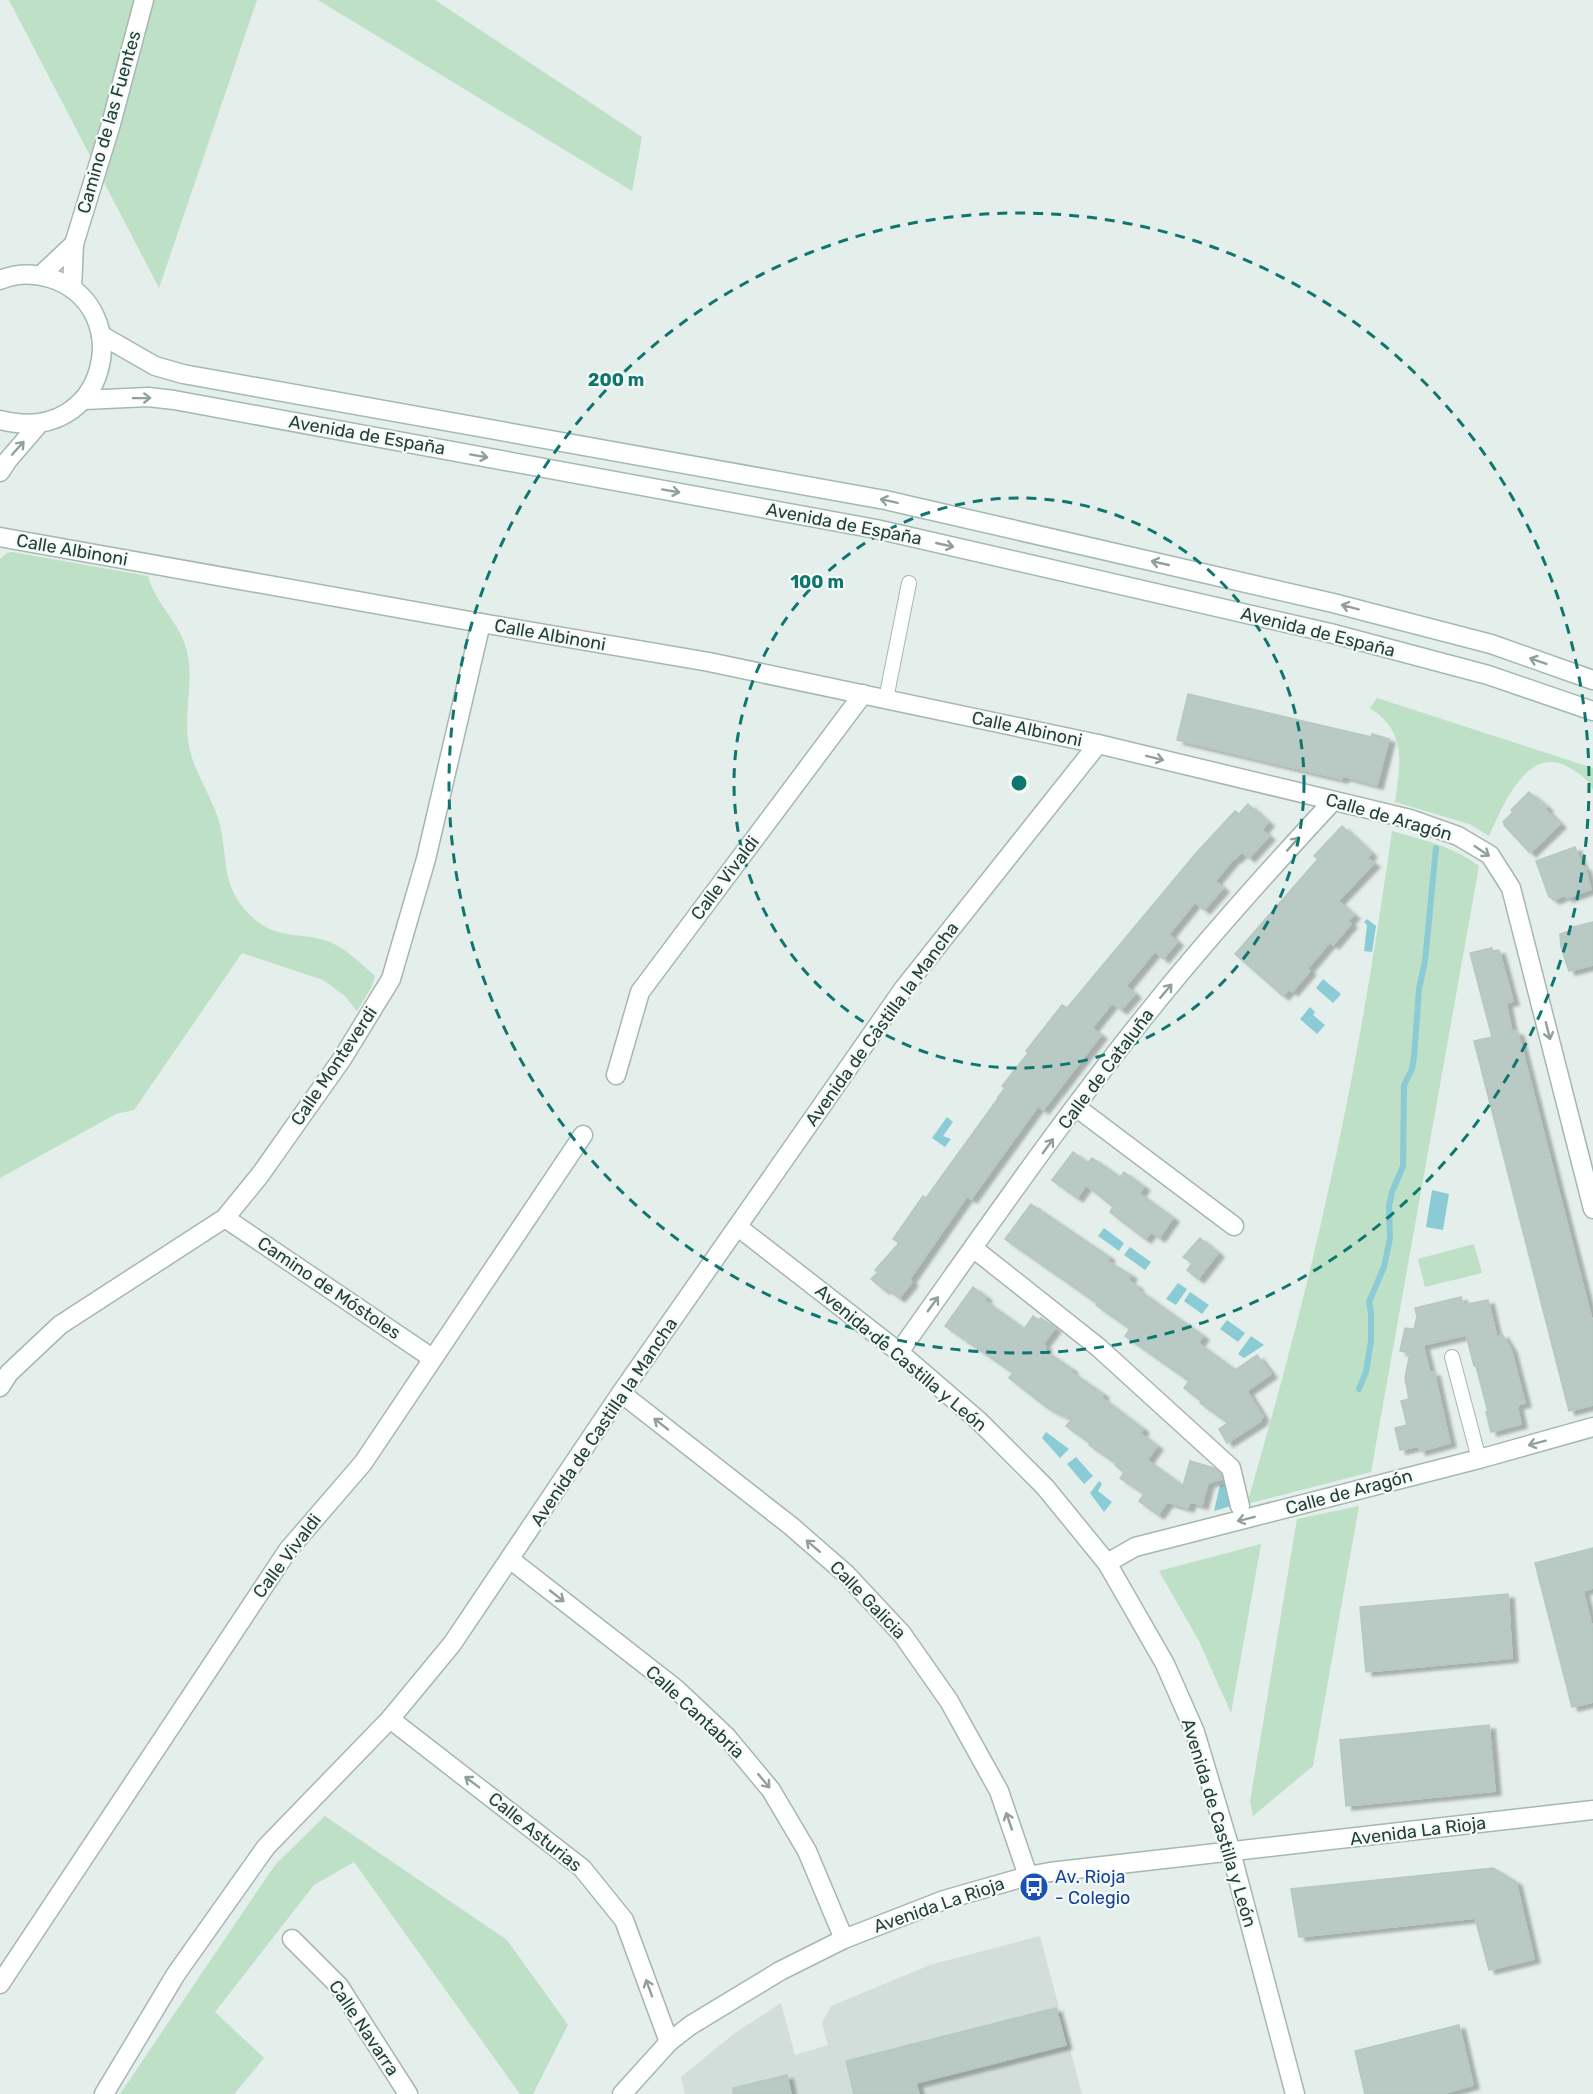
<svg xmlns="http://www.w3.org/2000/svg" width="1593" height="2094" font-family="Rubik,sans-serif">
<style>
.built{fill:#d2ded9}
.green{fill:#bde0c6}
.water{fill:#8bcbd5}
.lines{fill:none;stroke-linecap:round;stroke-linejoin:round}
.stream{stroke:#8bcbd5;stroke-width:6}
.building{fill:#b9c9c3;stroke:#b6c8c1;stroke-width:1.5;filter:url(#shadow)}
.pedestrian-casing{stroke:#a6b7b1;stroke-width:16}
.minor-casing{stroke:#a6b7b1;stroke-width:21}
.tertiary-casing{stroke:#a6b7b1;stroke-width:21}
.secondary-casing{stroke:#a2bab2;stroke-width:21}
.pedestrian{stroke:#fff;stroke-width:14}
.minor{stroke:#fff;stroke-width:18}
.tertiary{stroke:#fff;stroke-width:18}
.secondary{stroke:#fff;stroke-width:18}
.oneway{stroke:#91a09c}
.ring{fill:none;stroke:#0f766e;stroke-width:3;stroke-dasharray:10 8}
.labels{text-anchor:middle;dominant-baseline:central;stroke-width:4.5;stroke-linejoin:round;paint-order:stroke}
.street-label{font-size:18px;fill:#234138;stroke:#f5faf8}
.transit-label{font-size:18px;fill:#164399;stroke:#f5faf8;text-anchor:start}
.centre{fill:#0f766e;stroke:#f5faf8;stroke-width:3}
.ring-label{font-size:18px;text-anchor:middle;font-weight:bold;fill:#0f766e;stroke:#f5faf8;stroke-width:4.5;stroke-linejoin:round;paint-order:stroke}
</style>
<defs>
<filter id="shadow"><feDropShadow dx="6" dy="4" stdDeviation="1.5" flood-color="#0004"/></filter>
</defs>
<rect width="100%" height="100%" fill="#e4eeea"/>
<polygon class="built" points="1040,1936 1082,2094 685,2094 681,2077 735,2033 781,2003 795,2055 828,2045 822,2023 831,2006 930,1965"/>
<g class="green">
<polygon points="9,0 257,0 159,288"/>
<polygon points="318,0 435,0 642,137 632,191"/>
<path d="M12 552 148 576C155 604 181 623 187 652 194 681 184 710 188 739 191 767 207 788 217 815 230 852 217 884 251 916 277 941 298 931 327 941 345 947 361 964 375 976L371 988 357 1011 345 996 323 980 242 953 134 1110 116 1114 0 1178V559L7 553Z"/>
<path d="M1377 698 1593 768V790C1590 781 1579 773 1570 768 1527 742 1502 808 1489 836L1469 824 1395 802C1400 763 1408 733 1370 708Z"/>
<path d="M1392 831C1422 840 1453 846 1479 866L1371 1472 1247 1504C1277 1401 1305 1297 1328 1192 1355 1073 1375 952 1392 831Z"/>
<polygon points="1474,1244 1482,1273 1425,1287 1418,1259"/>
<polygon points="1359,1506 1313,1766 1253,1816 1250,1802 1297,1519"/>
<polygon points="1261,1544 1231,1713 1199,1641 1159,1571"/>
<polygon points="325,1816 507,1940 568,2025 533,2094 520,2094 354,1862 314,1885 215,2012 264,2058 234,2094 120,2094 275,1865"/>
</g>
<g class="water">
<polygon points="1367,919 1376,926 1372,952 1364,951 1367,925 1364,922"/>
<polygon points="1323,979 1341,994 1333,1003 1316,988"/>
<polygon points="1310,1007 1315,1012 1313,1015 1325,1025 1317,1034 1300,1019"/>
<polygon points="947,1117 953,1122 943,1136 951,1139 945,1147 932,1138"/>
<polygon points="1432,1190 1449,1194 1443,1230 1426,1227"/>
<polygon points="1104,1228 1124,1243 1119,1251 1098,1236"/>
<polygon points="1130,1247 1151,1262 1145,1270 1124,1255"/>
<polygon points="1178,1283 1187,1289 1176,1305 1166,1299"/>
<polygon points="1190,1292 1209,1305 1202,1314 1184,1301"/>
<polygon points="1227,1320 1245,1333 1238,1342 1220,1329"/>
<polygon points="1251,1336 1264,1345 1244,1358 1238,1354"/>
<polygon points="1046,1432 1069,1449 1060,1458 1042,1438"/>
<polygon points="1076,1457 1093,1476 1084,1484 1067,1464"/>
<polygon points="1099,1481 1102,1484 1098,1491 1112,1502 1104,1512 1090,1493"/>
<polygon points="1225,1484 1231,1506 1214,1511 1220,1485"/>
</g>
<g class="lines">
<polyline class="stream" points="1359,1389 1366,1372 1371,1341 1371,1313 1369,1302 1384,1267 1390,1238 1389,1206 1392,1192 1403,1166 1404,1085 1412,1069 1414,1057 1419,989 1425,961 1436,848"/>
</g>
<g class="building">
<polygon points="1188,694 1371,737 1372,734 1389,739 1377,785 1343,776 1342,779 1177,740"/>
<polygon points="1529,792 1547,807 1545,809 1560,824 1530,853 1504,825 1505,824 1503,822 1513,812 1511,810"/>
<polygon points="1248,804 1268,822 1262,830 1269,836 1249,858 1242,852 1235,859 1234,858 1215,881 1223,888 1204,910 1195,902 1169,934 1177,942 1163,959 1155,951 1126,986 1135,994 1121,1010 1112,1003 1092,1028 1101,1035 1043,1110 1038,1106 971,1199 967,1196 909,1280 912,1282 899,1298 886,1288 884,1290 871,1279 878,1272 875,1270 899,1243 893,1239 923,1196 926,1198 999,1097 998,1097 1005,1088 1002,1086 1028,1053 1026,1051 1062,1005 1067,1008 1197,852 1235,811 1239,814"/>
<polygon points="1342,826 1371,853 1367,858 1374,863 1338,901 1354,915 1348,921 1351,924 1333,945 1330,942 1319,955 1307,969 1310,971 1292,992 1289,989 1283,996 1235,954 1318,859 1314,856"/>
<polygon points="1575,847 1582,866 1585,867 1591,889 1567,898 1565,895 1553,900 1551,897 1549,897 1536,861"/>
<polygon points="1593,922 1593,965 1569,971 1561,947 1560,934 1573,930 1573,927"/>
<polygon points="1492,948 1492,951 1499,950 1513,1001 1506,1003 1512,1032 1516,1031 1518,1033 1593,1324 1593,1405 1569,1411 1474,1041 1492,1037 1470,953"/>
<polygon points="1073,1152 1088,1163 1092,1158 1120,1177 1124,1172 1144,1187 1139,1193 1173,1218 1159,1238 1151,1232 1145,1239 1110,1212 1113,1207 1086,1185 1077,1198 1052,1180"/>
<polygon points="1031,1204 1109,1257 1107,1261 1131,1275 1128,1280 1138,1287 1137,1289 1203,1336 1198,1343 1235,1370 1257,1355 1271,1374 1247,1391 1263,1417 1260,1419 1261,1421 1227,1443 1219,1429 1228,1423 1200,1403 1201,1401 1184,1388 1189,1381 1125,1336 1130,1329 1096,1305 1098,1304 1005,1239"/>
<polygon points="1200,1238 1218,1253 1198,1279 1187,1270 1192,1263 1183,1257"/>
<polygon points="973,1287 986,1297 984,1300 1024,1329 1033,1316 1039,1320 1041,1318 1055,1328 1043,1344 1046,1347 1044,1350 1072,1369 1070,1371 1103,1394 1101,1397 1143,1429 1140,1433 1157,1446 1147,1460 1183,1486 1190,1461 1214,1468 1221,1474 1222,1479 1208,1483 1202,1505 1190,1502 1188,1508 1167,1502 1158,1515 1139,1501 1144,1494 1120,1478 1124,1473 1115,1465 1117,1464 1089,1445 1090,1443 1066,1426 1072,1419 1048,1408 1032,1396 1009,1378 1013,1373 945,1326"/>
<polygon points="1461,1297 1463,1305 1488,1300 1497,1338 1502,1334 1511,1349 1525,1403 1517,1405 1521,1424 1491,1432 1486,1412 1488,1412 1476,1366 1474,1366 1466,1335 1423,1345 1430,1373 1434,1372 1450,1443 1420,1451 1418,1446 1400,1450 1395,1428 1407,1425 1401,1401 1409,1399 1405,1378 1410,1353 1400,1351 1405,1328 1414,1329 1417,1317 1415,1308"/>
<polygon points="1593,1548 1593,1588 1583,1591 1593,1630 1593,1702 1572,1707 1535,1563"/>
<polygon points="1508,1594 1512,1658 1366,1672 1360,1607"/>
<polygon points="1489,1725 1495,1791 1346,1806 1340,1740"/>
<polygon points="1493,1868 1516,1882 1534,1959 1489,1970 1475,1918 1299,1937 1291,1889"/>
<polygon points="1056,2008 1066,2045 916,2083 919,2094 854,2094 846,2061"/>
<polygon points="1459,2025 1473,2085 1442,2094 1365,2094 1355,2051"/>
<polygon points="787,2075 791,2094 733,2094 733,2088"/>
</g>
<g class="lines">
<g class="pedestrian-casing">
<g id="pedestrian">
<polyline points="886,699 909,583"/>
<polyline points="1452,1357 1479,1459"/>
</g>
</g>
<g class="minor-casing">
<g id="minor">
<polyline points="0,472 8,460 39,424"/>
<polyline points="0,537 481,623 709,662 1098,744 1410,819 1458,836 1490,855 1511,888 1593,1209"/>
<polyline points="616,1075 640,992 863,694"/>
<polyline points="1076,1107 1234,1226"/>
<polyline points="225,1218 432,1358"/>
<polyline points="738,1227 899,1352 979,1421 1045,1487 1107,1563 1165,1664 1195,1732 1231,1852 1295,2094"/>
<polyline points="973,1248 1098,1347 1231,1468 1240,1506"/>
<path d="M899 1352C981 1237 1061 1120 1150 1010 1208 938 1270 869 1333 801"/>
<polyline points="0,1387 9,1373 60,1325 225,1218 260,1175 342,1059 391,979 426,859 481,623"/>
<polyline points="621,1393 791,1526 846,1574 902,1634 949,1701 999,1791 1028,1876"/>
<polyline points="511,1560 675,1688 726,1736 771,1790 807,1851 844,1939"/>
<polyline points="1107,1563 1135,1547 1479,1459 1593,1427"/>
<polyline points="390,1719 582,1868 624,1920 669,2042"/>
<polyline points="292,1939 339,1986 408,2094"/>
<polyline points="0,1984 288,1550 363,1463 583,1135"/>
<polyline points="104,2094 176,1974 266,1847 390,1719 452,1644 621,1393 904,988 1098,744"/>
<polyline points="622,2094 669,2042 691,2025 780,1971 844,1939 944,1900 1028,1876 1050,1872 1593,1810"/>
</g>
</g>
<g class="tertiary-casing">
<g id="tertiary">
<polyline points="41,275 74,244"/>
<polyline points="72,289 74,244 111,124 144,0"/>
</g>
</g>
<g class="secondary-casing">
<g id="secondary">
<path d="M0 280C16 273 33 273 50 278 138 305 109 448 0 420"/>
<polyline points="101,335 155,366 183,374 885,500 1333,603 1491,644 1593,680"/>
<polyline points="84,400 148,397 174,400 876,529 1330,633 1488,675 1593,711"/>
</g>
</g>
<use href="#pedestrian" class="pedestrian"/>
<use href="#minor" class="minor"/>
<use href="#tertiary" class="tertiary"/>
<use href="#secondary" class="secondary"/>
</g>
<defs><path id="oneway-shaft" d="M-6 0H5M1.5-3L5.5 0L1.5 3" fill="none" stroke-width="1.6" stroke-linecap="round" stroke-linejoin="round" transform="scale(1.5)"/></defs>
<g class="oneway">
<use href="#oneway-shaft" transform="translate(142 398) rotate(-1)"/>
<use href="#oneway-shaft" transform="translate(18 448) rotate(-48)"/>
<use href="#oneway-shaft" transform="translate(479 456) rotate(10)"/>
<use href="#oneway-shaft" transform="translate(671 491) rotate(10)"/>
<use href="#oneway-shaft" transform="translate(889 501) rotate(-168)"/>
<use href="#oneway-shaft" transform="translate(945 545) rotate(13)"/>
<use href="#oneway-shaft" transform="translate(1160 563) rotate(-167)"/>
<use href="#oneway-shaft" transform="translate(1350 607) rotate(-165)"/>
<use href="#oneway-shaft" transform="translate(1538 661) rotate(-161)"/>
<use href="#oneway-shaft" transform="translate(1155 758) rotate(14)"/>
<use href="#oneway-shaft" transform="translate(1293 844) rotate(-48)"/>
<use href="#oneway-shaft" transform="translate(1482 851) rotate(34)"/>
<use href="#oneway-shaft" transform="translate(1166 991) rotate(-50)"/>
<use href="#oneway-shaft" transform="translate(1548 1031) rotate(76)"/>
<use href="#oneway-shaft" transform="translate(1048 1146) rotate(-54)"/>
<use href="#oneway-shaft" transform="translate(933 1304) rotate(-54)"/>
<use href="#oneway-shaft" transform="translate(661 1424) rotate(-142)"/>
<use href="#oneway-shaft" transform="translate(1537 1443) rotate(165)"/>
<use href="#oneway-shaft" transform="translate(1246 1519) rotate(166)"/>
<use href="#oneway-shaft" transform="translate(813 1546) rotate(-139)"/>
<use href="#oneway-shaft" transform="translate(557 1596) rotate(38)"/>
<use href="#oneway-shaft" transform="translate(764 1781) rotate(50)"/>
<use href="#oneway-shaft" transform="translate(472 1782) rotate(-143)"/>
<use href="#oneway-shaft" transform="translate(1009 1821) rotate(-109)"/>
<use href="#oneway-shaft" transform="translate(649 1988) rotate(-110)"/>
</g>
<g class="ring">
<circle cx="1019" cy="783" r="285"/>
<circle cx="1019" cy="783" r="570"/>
</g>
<defs>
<g id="bus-disc" transform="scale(1.5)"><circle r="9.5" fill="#1a4fb4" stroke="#f5faf8"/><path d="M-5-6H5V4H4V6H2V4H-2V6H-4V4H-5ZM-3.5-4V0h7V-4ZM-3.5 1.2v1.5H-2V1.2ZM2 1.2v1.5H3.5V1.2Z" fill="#fff"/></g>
</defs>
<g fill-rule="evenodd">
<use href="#bus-disc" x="1034" y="1887"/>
</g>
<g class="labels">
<g class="street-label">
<text transform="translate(109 122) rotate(-74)">Camino de las Fuentes</text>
<text transform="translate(367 435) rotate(10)">Avenida de España</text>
<text transform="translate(844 524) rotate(11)">Avenida de España</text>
<text transform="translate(72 550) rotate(10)">Calle Albinoni</text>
<text transform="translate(1318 632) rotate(14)">Avenida de España</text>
<text transform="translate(550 635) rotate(10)">Calle Albinoni</text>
<text transform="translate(1027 729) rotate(12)">Calle Albinoni</text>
<text transform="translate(1389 817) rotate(16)">Calle de Aragón</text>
<text transform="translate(725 878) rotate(-53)">Calle Vivaldi</text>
<text transform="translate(882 1024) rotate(-54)">Avenida de Castilla la Mancha</text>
<text transform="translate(334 1066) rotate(-56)">Calle Monteverdi</text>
<text transform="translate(1106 1069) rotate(-53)">Calle de Cataluña</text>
<text transform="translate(329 1288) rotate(34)">Camino de Móstoles</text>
<text transform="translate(901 1358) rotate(40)">Avenida de Castilla y León</text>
<text transform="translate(604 1422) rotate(-56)">Avenida de Castilla la Mancha</text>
<text transform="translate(1349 1492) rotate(-15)">Calle de Aragón</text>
<text transform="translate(287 1556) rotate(-53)">Calle Vivaldi</text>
<text transform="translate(868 1600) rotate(46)">Calle Galicia</text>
<text transform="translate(695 1712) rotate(43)">Calle Cantabria</text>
<text transform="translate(1219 1823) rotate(73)">Avenida de Castilla y León</text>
<text transform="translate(1418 1831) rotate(-7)">Avenida La Rioja</text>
<text transform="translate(535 1832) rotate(39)">Calle Asturias</text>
<text transform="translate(939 1905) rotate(-19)">Avenida La Rioja</text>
<text transform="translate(364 2028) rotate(56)">Calle Navarra</text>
</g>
<g class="transit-label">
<text x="1055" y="1877">Av. Rioja<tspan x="1055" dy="21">- Colegio</tspan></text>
</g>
</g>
<circle cx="1019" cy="783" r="9" class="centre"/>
<g class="ring-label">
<text x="616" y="386">200 m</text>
<text x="817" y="588">100 m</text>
</g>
</svg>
